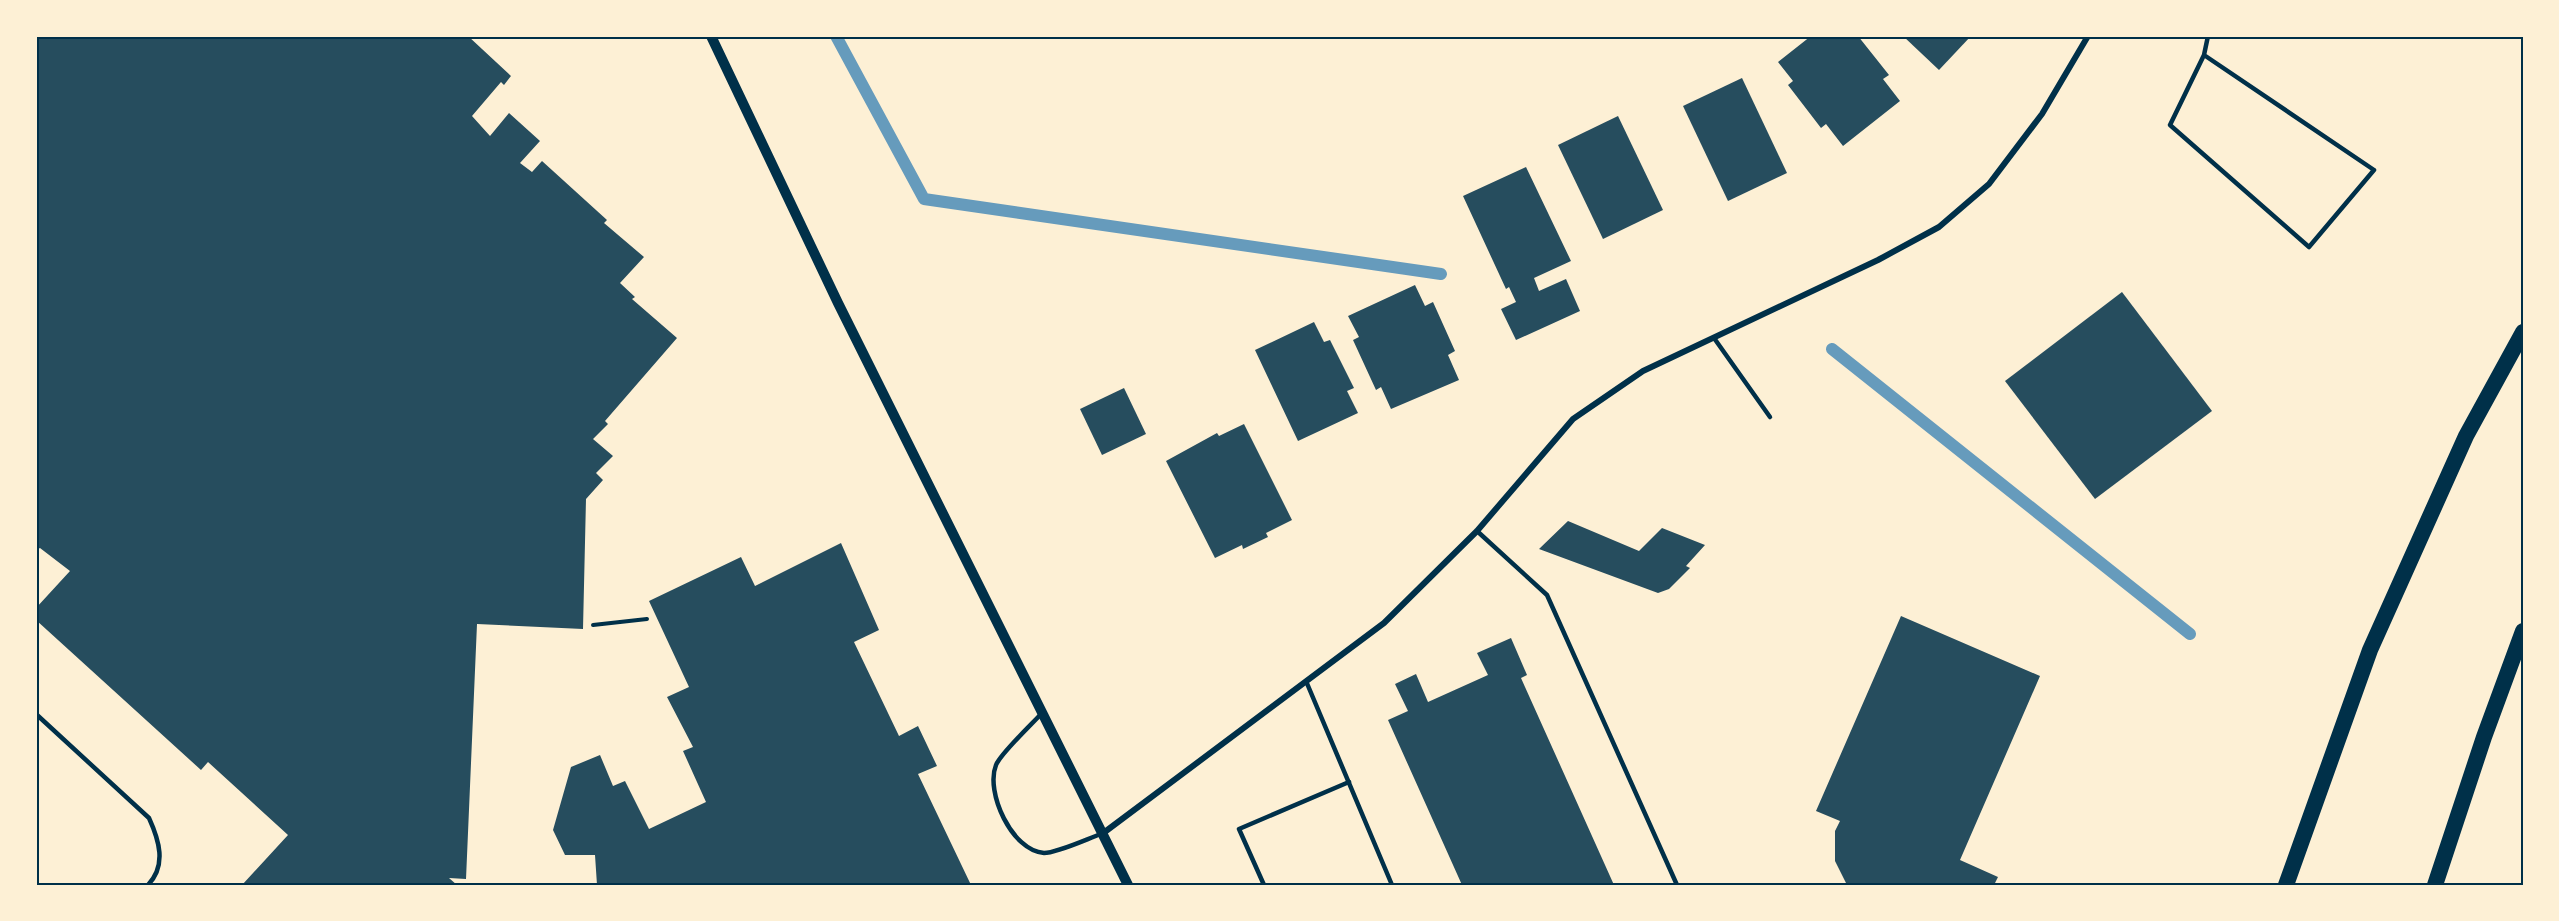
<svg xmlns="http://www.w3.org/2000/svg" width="2559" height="921" font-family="'Nunito Sans',sans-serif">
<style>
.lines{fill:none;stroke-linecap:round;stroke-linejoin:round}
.stream{stroke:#669bbc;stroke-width:12}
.building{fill:#264d5e}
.path{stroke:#003049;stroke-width:4}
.service{stroke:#003049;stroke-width:4.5}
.minor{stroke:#003049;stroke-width:6}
.tertiary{stroke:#003049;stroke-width:10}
.trunk{stroke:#003049;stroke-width:16}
.neatline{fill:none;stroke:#003049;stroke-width:2}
</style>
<rect width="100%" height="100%" fill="#fdf0d5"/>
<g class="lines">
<g class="stream">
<polyline points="836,36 924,199 1441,274"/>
<polyline points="1832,349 2190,634"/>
</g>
</g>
<g class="building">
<polygon points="36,36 468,36 511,76 504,85 501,82 472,116 490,136 509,113 540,141 520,163 532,172 542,161 607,220 604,223 644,257 620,283 635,297 632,299 677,338 605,421 608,424 593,439 613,456 596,473 603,480 586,499 583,629 477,624 466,879 449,878 457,885 242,885 288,835 208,762 201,770 36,620 36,608 70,571 40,548 36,550"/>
<polygon points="1811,36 1858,36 1889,75 1883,79 1900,101 1843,146 1826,124 1821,128 1788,85 1793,81 1778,62"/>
<polygon points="1903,36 1971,36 1939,70"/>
<polygon points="1742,78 1787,173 1728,201 1683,106"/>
<polygon points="1618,116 1663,210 1603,239 1558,145"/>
<polygon points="1526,167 1571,261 1534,278 1539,291 1566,279 1580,311 1516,340 1501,309 1516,302 1509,287 1506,289 1463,196"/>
<polygon points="1415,285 1425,306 1433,302 1455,351 1448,355 1459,380 1391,409 1381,387 1376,390 1353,340 1359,337 1348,316"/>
<polygon points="2122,292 2212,411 2095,499 2005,381"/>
<polygon points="1314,322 1324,342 1330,340 1354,388 1347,391 1358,413 1298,441 1255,350"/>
<polygon points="1124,388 1146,434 1102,455 1080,409"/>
<polygon points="1244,424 1292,520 1266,533 1268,537 1243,549 1242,545 1215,558 1166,461 1217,433 1219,436"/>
<polygon points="1568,521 1639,551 1662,528 1705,545 1686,566 1690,568 1669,589 1658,593 1539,549"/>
<polygon points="841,543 879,630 854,642 899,736 918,726 937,766 918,774 971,885 597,885 595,855 565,855 553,830 571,767 600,755 613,786 625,781 649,829 706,802 683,751 693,747 667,697 689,687 649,601 741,557 755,586"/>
<polygon points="1901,616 2040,676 1960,860 1998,877 1994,885 1847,885 1835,861 1835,831 1840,821 1816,811"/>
<polygon points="1511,638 1527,675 1521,678 1614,885 1462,885 1388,720 1408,711 1395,684 1416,674 1428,702 1488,675 1477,653"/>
</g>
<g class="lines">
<polyline class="path" points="593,625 647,619"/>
<g class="service">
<polyline points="2204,55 2170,125 2309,247 2374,170 2204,55 2208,36"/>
<polyline points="1714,338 1770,417"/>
<polyline points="1477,531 1547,595 1677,885"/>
<polyline points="1306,681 1392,885"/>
<path d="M1042 713C1032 724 1001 753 996 765 985 792 1012 851 1044 853 1057 853 1087 839 1101 834"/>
<path d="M36 714 149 818C159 840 167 865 148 885"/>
<polyline points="1264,885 1239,829 1349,782"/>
</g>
<polyline class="minor" points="1102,834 1384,623 1477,531 1573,419 1643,371 1878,260 1939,227 1989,184 2042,114 2088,36"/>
<polyline class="tertiary" points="711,36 838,303 1128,885"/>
<g class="trunk">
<polyline points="2286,885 2370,650 2466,436 2523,332"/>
<polyline points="2435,885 2484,737 2523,631"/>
</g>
</g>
<rect width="2559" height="921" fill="none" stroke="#fdf0d5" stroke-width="75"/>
<rect x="38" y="38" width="2484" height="846" class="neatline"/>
</svg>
